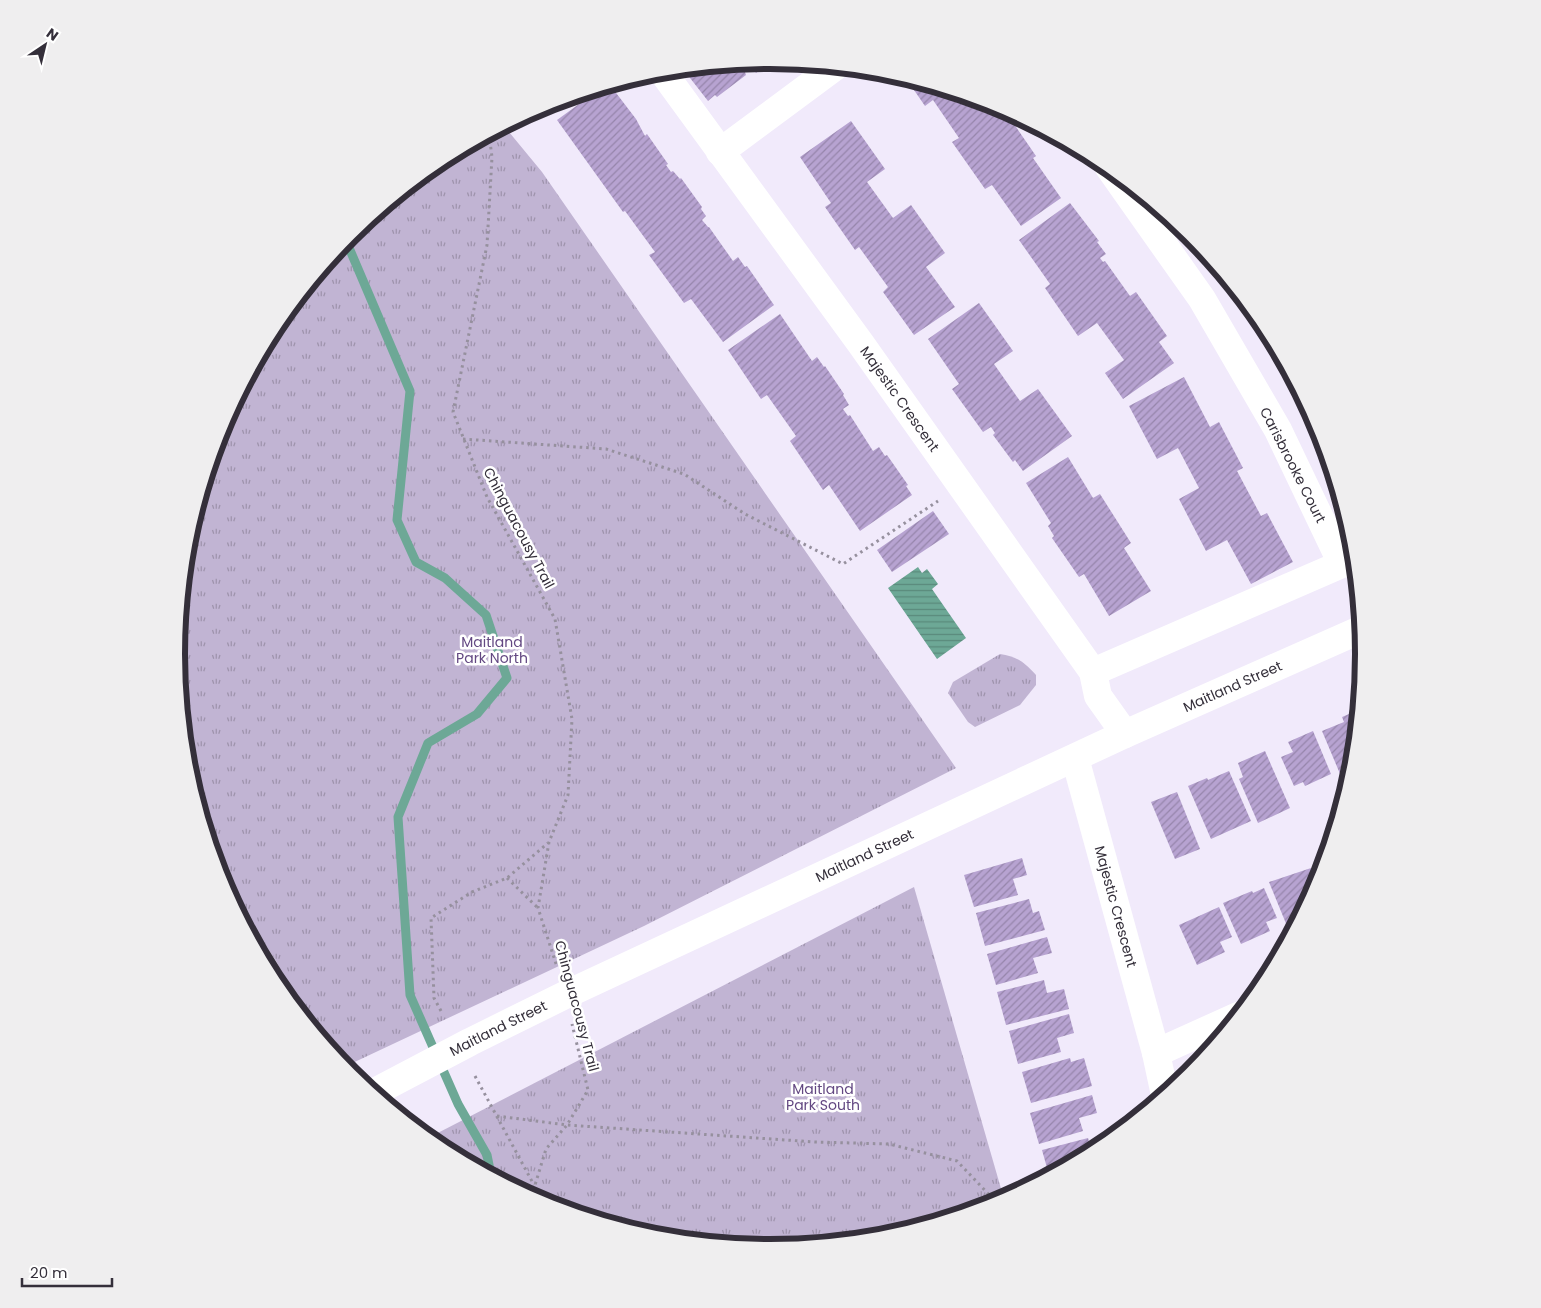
<svg xmlns="http://www.w3.org/2000/svg" width="1541" height="1308" font-family="Poppins,sans-serif">
<style>
.park{fill:url(#park-tufts)}
.water{fill:url(#water-rules)}
.lines{fill:none;stroke-linecap:round;stroke-linejoin:round}
.stream{stroke:#6da896;stroke-width:9}
.building{fill:url(#building-hatch)}
.path{stroke:#96909e;stroke-width:3;stroke-dasharray:2.5 4;stroke-linecap:butt}
.minor{stroke:#fff;stroke-width:28}
.labels{text-anchor:middle;dominant-baseline:central;stroke-width:5;stroke-linejoin:round;paint-order:stroke}
.street-label{font-size:14px;fill:#342f3a;stroke:#fff}
.park-label{font-size:14px;fill:#634882;stroke:#fff}
.rim{fill:none;stroke:#342f3a;stroke-width:6}
</style>
<defs>
<pattern id="park-tufts" width="24" height="20" patternUnits="userSpaceOnUse" patternTransform="scale(1.25)"><rect width="24" height="20" fill="#c1b4d3"/><path d="M3 7l-1-3M5 7V3M7 7l1-3M15 17l-1-3M17 17v-4M19 17l1-3" fill="none" stroke="#9e93ac"/></pattern>
<pattern id="water-rules" width="6" height="5" patternUnits="userSpaceOnUse" patternTransform="scale(1.25)"><rect width="6" height="5" fill="#6da896"/><path d="M0 2.5h6" fill="none" stroke="#5a897b"/></pattern>
<pattern id="building-hatch" width="6" height="6" patternUnits="userSpaceOnUse" patternTransform="scale(1.25)"><rect width="6" height="6" fill="#b7a3d1"/><path d="M-1 1l2-2M0 6l6-6M5 7l2-2" fill="none" stroke="#9685ab"/></pattern>
</defs>
<rect width="100%" height="100%" fill="#f1eafb"/>
<g class="park">
<polygon points="504,126 542,172 956,768 644,926 344,1067 310,1025 276,961 219,873 188,770 177,654 188,538 222,426 277,324 351,234 441,160"/>
<path d="M1000 654C1018 657 1024 662 1036 675V685L1020 705 975 727 968 722 948 693 953 682Z"/>
<polygon points="914,887 1004,1199 998,1203 886,1237 771,1248 654,1237 543,1203 440,1148 428,1138"/>
</g>
<polygon class="water" points="918,567 922,573 927,569 938,584 932,589 966,638 937,659 888,588"/>
<g class="lines">
<polyline class="stream" points="345,241 347,243 410,391 397,520 416,562 445,578 486,615 507,678 477,714 428,743 398,817 410,995 458,1104 487,1155 491,1175"/>
</g>
<g class="building">
<polygon points="771,60 777,61 767,68 765,66 756,73 752,67 745,72 746,75 717,97 715,95 708,101 683,69"/>
<polygon points="905,77 994,104 998,110 1003,108 1036,156 1033,158 1061,198 1021,226 992,185 985,189 952,142 959,138 933,100 925,106"/>
<polygon points="610,85 636,119 645,136 647,134 668,164 666,165 671,172 673,171 680,179 681,178 702,207 701,209 706,216 702,220 708,227 709,227 733,261 738,257 745,267 747,266 774,305 723,342 691,299 684,303 649,255 655,252 625,211 623,212 557,120 601,88"/>
<polygon points="851,121 885,169 867,182 893,218 911,205 945,253 926,267 955,307 914,335 883,292 888,287 859,247 855,250 825,207 831,203 800,157"/>
<polygon points="1070,203 1099,241 1097,242 1106,254 1100,258 1103,262 1105,261 1130,296 1136,292 1167,336 1159,342 1174,363 1123,399 1105,373 1124,360 1097,323 1078,336 1045,288 1050,284 1019,240"/>
<polygon points="979,303 1013,351 994,364 1020,401 1038,389 1072,436 1023,471 1015,460 1013,462 993,435 995,433 991,427 983,432 952,389 959,384 928,339"/>
<polygon points="780,314 812,361 817,357 824,367 825,366 844,394 843,395 849,405 843,409 848,416 850,415 873,451 879,447 885,456 887,455 908,485 906,486 912,495 860,531 829,485 823,490 790,441 796,436 767,395 761,399 728,350"/>
<polygon points="1184,377 1210,427 1219,422 1243,468 1237,471 1261,516 1267,513 1293,562 1251,584 1227,540 1206,551 1179,499 1199,488 1178,448 1157,459 1129,406"/>
<polygon points="1068,457 1093,498 1100,494 1131,543 1124,548 1151,591 1109,616 1084,574 1079,577 1052,538 1054,536 1048,526 1051,523 1026,483"/>
<polygon points="933,511 949,534 892,572 877,550"/>
<polygon points="1356,711 1358,716 1353,770 1351,778 1343,781 1322,731 1344,722 1342,717"/>
<polygon points="1313,731 1331,774 1305,786 1303,782 1294,786 1281,757 1293,752 1288,742"/>
<polygon points="1265,751 1290,808 1258,823 1239,779 1243,777 1238,763"/>
<polygon points="1229,771 1251,821 1211,839 1188,786 1207,778 1208,780"/>
<polygon points="1177,792 1200,849 1175,859 1151,802"/>
<polygon points="1022,858 1027,875 1013,879 1018,895 974,907 964,875"/>
<polygon points="1326,858 1322,871 1320,877 1314,863"/>
<polygon points="1311,868 1317,885 1298,922 1287,926 1269,882"/>
<polygon points="1264,888 1277,918 1266,922 1270,931 1241,944 1223,903 1252,891 1253,893"/>
<polygon points="1029,899 1033,913 1039,911 1045,930 985,946 976,913"/>
<polygon points="1219,907 1232,937 1220,942 1225,952 1197,965 1179,925"/>
<polygon points="1047,937 1052,953 1033,958 1038,973 996,985 987,954"/>
<polygon points="1044,980 1047,993 1064,989 1069,1009 1006,1025 997,992"/>
<polygon points="1069,1014 1074,1033 1057,1038 1061,1052 1018,1064 1009,1031"/>
<polygon points="1070,1058 1071,1062 1084,1058 1092,1086 1031,1103 1022,1072"/>
<polygon points="1092,1095 1097,1113 1079,1118 1083,1131 1039,1144 1030,1113"/>
<polygon points="1088,1138 1092,1152 1049,1175 1042,1150"/>
</g>
<g class="lines">
<g class="path">
<polyline points="489,134 492,157 487,245 453,412 487,497 555,619 572,719 568,795 549,842 538,908 557,967"/>
<polyline points="463,439 606,449 684,474 745,514 843,564 938,501"/>
<polyline points="507,878 538,908"/>
<polyline points="441,1011 434,998 431,918 472,892 507,878 548,843"/>
<polyline points="475,1076 534,1185"/>
<polyline points="497,1116 567,1125 815,1142 889,1144 957,1161 997,1203"/>
<polyline points="533,1197 535,1185 546,1149 567,1125 588,1090 572,1024"/>
</g>
<g class="minor">
<path id="s1" d="M662 71 861 344 1093 672 1098 696 1125 734"/>
<polyline points="720,152 836,66"/>
<polyline points="1093,672 1342,564 1278,430 1202,299 1108,166"/>
<path id="s2" d="M1075 758 1156 1053 1165 1095"/>
<polyline points="1156,1053 1238,1016"/>
<path id="s3" d="M373 1093 470 1042 565 995 1125 734 1362 629"/>
</g>
</g>
<g class="labels">
<g class="street-label">
<text stroke="none"><textPath href="#s1" startOffset="405">Majestic Crescent</textPath></text>
<text transform="translate(1293 465) rotate(63)">Carisbrooke Court</text>
<text transform="translate(519 528) rotate(62)">Chinguacousy Trail</text>
<text stroke="none"><textPath href="#s3" startOffset="951">Maitland Street</textPath></text>
<text stroke="none"><textPath href="#s3" startOffset="546">Maitland Street</textPath></text>
<text stroke="none"><textPath href="#s2" startOffset="154">Majestic Crescent</textPath></text>
<text transform="translate(577 1006) rotate(75)">Chinguacousy Trail</text>
<text stroke="none"><textPath href="#s3" startOffset="141">Maitland Street</textPath></text>
</g>
<g class="park-label">
<text x="492" y="642">Maitland<tspan x="492" dy="16">Park North</tspan></text>
<text x="823" y="1089">Maitland<tspan x="823" dy="16">Park South</tspan></text>
</g>
</g>
<path d="M0 0H1541V1308H0ZM185 654a585 585 0 1 1 1170 0a585 585 0 1 1-1170 0Z" fill="#efeeef" fill-rule="evenodd"/>
<path class="rim" d="M185 654a585 585 0 1 1 1170 0a585 585 0 1 1-1170 0Z"/>
<g transform="translate(45 45) rotate(35)" stroke="#ffffff" stroke-width="4" paint-order="stroke">
<path d="M0-4L9 19L0 12L-9 19Z" fill="#342f3a"/>
<text y="-8" font-size="14" font-weight="bold" text-anchor="middle" fill="#342f3a">N</text>
</g>
<path d="M22 1278v8h90v-8" fill="none" stroke="#342f3a" stroke-width="2.5"/>
<text x="30" y="1278" font-size="15" fill="#342f3a" stroke="#ffffff" stroke-width="4" paint-order="stroke">20 m</text>
</svg>
